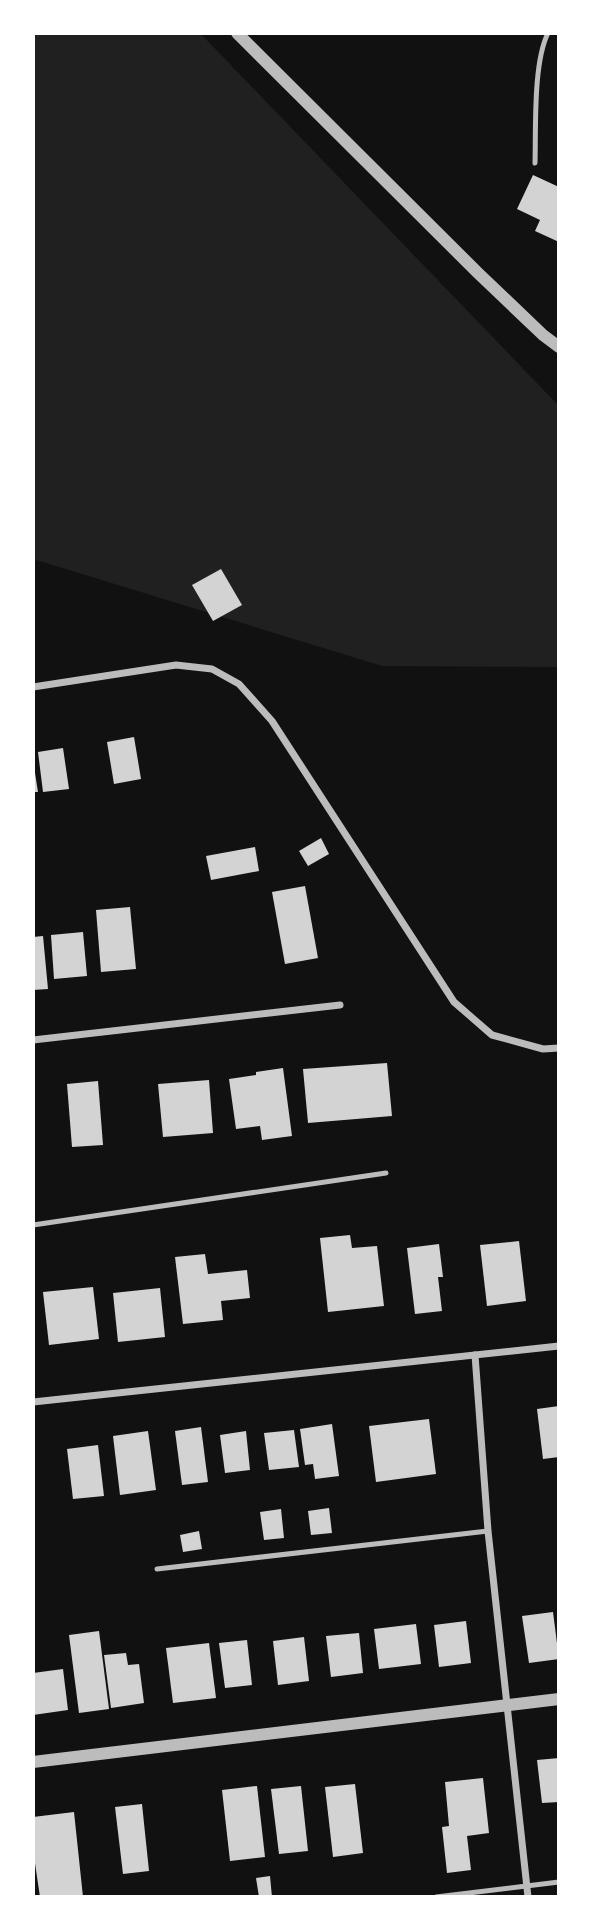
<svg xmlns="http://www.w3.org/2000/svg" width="592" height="1930" font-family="Raleway,sans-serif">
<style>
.green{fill:#202020}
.building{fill:#d3d3d3}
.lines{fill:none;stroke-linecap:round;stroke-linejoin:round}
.service{stroke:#bcbcbc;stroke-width:5}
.minor{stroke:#bcbcbc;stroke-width:7}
.tertiary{stroke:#bcbcbc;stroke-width:12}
</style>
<rect width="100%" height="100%" fill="#111"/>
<polygon class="green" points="33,33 200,33 559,406 559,667 382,666 33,559"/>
<g class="building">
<polygon points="533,175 559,187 559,242 535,231 540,220 517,209"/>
<polygon points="221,569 242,605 213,621 192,585"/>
<polygon points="134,737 141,779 114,784 107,742"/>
<polygon points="63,748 69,789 43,792 38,752"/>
<polygon points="33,773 35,773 38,792 33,792"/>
<polygon points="321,838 329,854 308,866 299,851"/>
<polygon points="255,847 259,871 211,880 206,856"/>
<polygon points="305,886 318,958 285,964 272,892"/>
<polygon points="130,907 136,969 101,972 96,910"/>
<polygon points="83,932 87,976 54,979 51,935"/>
<polygon points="43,936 48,989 33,990 33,937"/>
<polygon points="387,1063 392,1116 308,1123 303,1069"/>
<polygon points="283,1068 292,1136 262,1140 260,1126 236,1129 229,1079 256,1075 256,1072"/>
<polygon points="209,1080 213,1133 163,1137 158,1084"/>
<polygon points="98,1081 103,1145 72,1147 67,1084"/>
<polygon points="350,1235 352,1248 377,1246 384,1306 328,1312 320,1238"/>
<polygon points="519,1241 526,1301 487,1306 480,1245"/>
<polygon points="439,1244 443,1277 438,1277 442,1311 415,1314 407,1248"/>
<polygon points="205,1254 208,1274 247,1270 250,1298 221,1301 223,1320 183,1324 175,1257"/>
<polygon points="93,1287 99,1339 49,1345 43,1292"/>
<polygon points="160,1288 165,1337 118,1342 113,1293"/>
<polygon points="559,1406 559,1457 543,1459 537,1409"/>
<polygon points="429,1419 436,1474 376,1482 369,1426"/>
<polygon points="332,1424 339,1476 315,1479 313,1464 305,1465 300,1429"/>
<polygon points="201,1427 208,1482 182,1485 175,1431"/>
<polygon points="294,1430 299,1467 269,1470 264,1433"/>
<polygon points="148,1431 156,1490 120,1495 113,1436"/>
<polygon points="246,1431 250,1470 225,1473 220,1435"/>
<polygon points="98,1445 104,1496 73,1499 67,1449"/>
<polygon points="329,1508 332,1533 311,1535 308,1511"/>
<polygon points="281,1509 284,1538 264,1540 260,1512"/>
<polygon points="199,1531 202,1549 183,1552 180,1535"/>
<polygon points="553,1612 559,1659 529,1663 522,1616"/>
<polygon points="466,1621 471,1663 439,1667 434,1625"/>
<polygon points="416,1624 421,1664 379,1669 374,1629"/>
<polygon points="99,1631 109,1709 79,1713 69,1635"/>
<polygon points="359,1633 363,1673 331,1677 326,1636"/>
<polygon points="304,1637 309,1681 278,1685 273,1641"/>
<polygon points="247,1640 252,1685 225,1688 219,1643"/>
<polygon points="209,1643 216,1698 173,1703 166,1648"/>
<polygon points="126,1653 128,1665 139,1664 144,1703 111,1708 104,1655"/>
<polygon points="63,1669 68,1710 33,1715 33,1673"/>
<polygon points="559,1758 559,1802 542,1803 537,1760"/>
<polygon points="483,1778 489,1833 467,1836 471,1870 447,1873 442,1827 449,1826 445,1782"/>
<polygon points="355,1784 363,1853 333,1857 325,1787"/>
<polygon points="257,1786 265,1857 230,1861 222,1790"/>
<polygon points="301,1786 308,1851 279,1854 271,1789"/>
<polygon points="142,1804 149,1871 123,1874 115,1807"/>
<polygon points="74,1812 83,1897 40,1897 33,1850 33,1817"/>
<polygon points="270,1876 272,1897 259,1897 256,1878"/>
</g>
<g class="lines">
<g class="service">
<path d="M535 163C536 129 533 63 548 33"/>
<polyline points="33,1225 386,1173"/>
<polyline points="157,1569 488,1531"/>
<polyline points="436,1897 559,1882"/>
</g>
<g class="minor">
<polyline points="33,687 176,665 212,669 239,684 272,721 454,1002 492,1035 543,1049 559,1048"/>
<polyline points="33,1040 340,1005"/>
<polyline points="475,1355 488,1531 528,1897"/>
<polyline points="33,1402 559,1346"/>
</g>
<g class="tertiary">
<polyline points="237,33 478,273 543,335 559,347"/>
<polyline points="33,1762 559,1699"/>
</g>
</g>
<rect width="592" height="1930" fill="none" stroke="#ffffff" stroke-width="70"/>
</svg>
